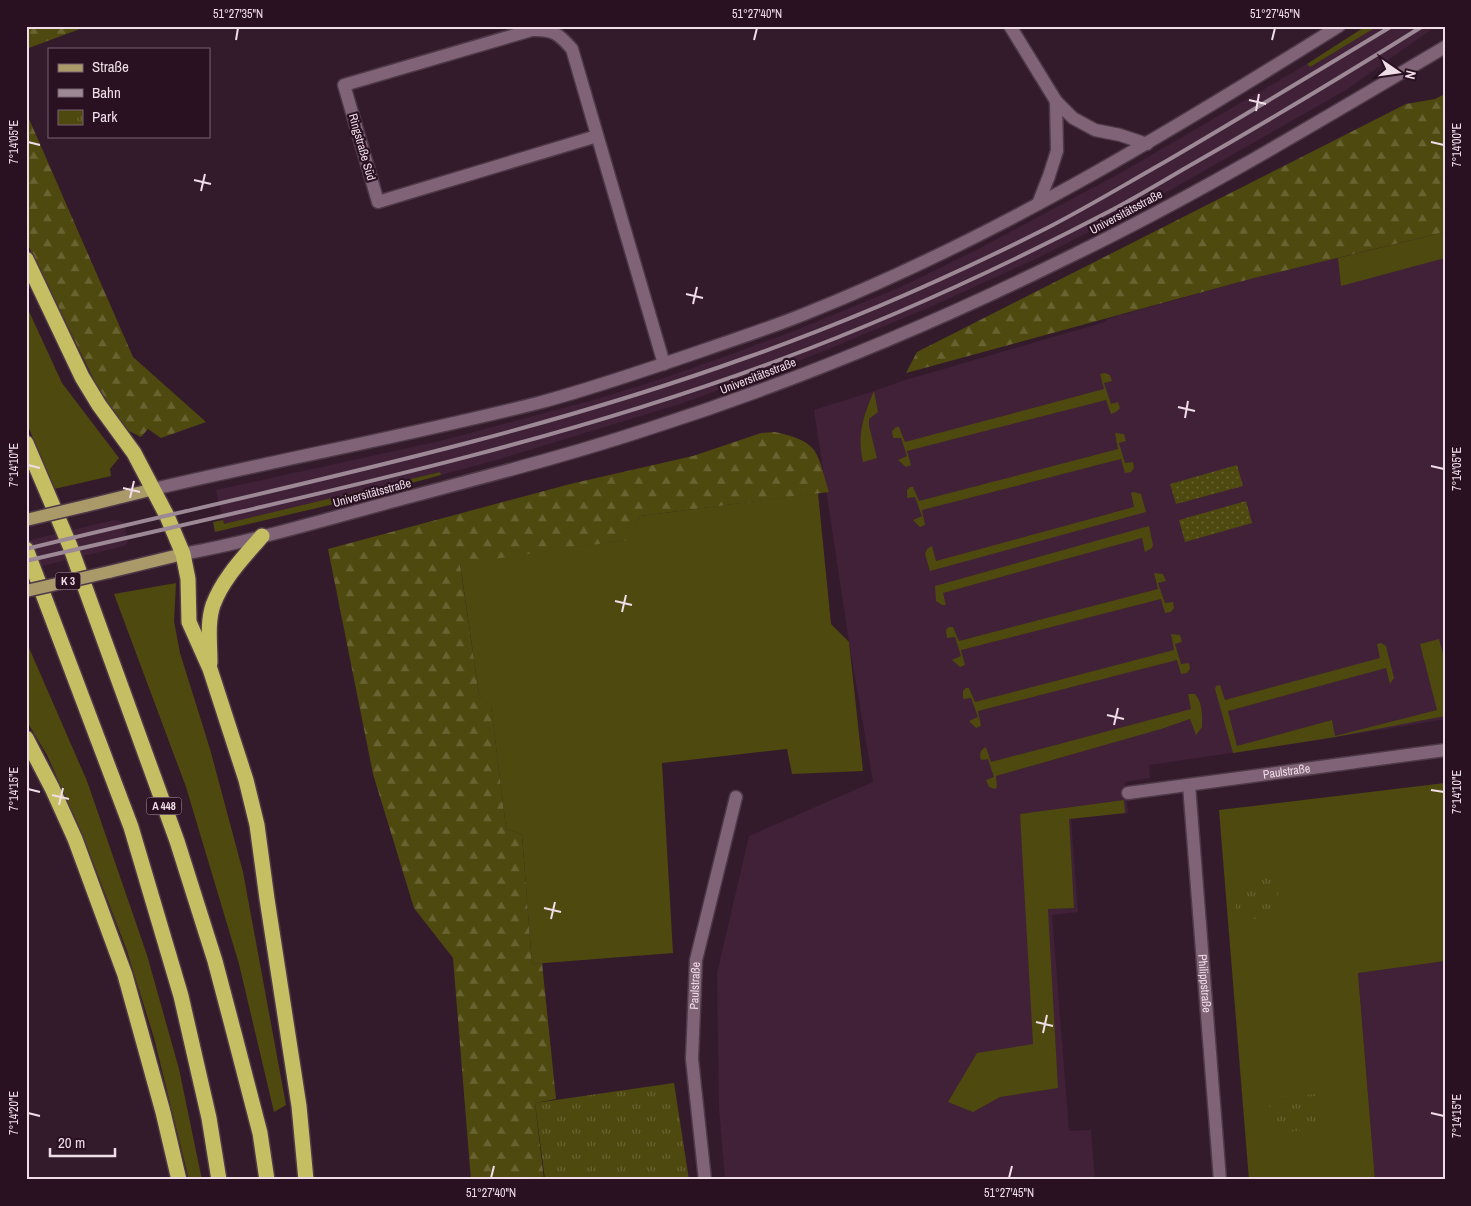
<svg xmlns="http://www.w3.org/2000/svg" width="1471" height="1206" font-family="'Archivo Narrow',sans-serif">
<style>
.built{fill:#402137}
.grass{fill:#4e490e}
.forest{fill:url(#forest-firs)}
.park{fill:url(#park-tufts)}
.garden{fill:url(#garden-dots)}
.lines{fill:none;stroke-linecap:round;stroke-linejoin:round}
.street-casing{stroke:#4d3947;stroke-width:15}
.secondary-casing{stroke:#4d3947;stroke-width:15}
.primary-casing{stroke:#4d3947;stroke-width:15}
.highway-casing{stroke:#4d3947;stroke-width:18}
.street{stroke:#816377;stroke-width:12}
.secondary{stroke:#816377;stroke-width:12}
.primary{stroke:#aa9a6a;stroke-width:12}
.highway{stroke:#c5be62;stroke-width:15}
.rail{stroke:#9d8896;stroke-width:4}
.primary-bridge-casing{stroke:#4d3947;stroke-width:15;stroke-linecap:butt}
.primary-bridge{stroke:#aa9a6a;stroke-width:12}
.ticks{fill:none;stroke:#efdde8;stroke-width:2}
.labels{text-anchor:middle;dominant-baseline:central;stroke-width:4.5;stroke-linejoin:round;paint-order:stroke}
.shield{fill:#291122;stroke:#b4a0ad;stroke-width:1}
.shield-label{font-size:11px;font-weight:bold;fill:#efdde8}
.street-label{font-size:12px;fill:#efdde8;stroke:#291122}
.neatline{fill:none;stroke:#efdde8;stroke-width:2}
.ticks-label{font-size:12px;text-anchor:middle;fill:#efdde8}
</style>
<defs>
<pattern id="forest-firs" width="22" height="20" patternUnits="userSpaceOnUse" patternTransform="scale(1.25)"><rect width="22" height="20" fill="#4e490e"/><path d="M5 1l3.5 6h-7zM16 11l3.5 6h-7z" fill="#686331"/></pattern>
<pattern id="park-tufts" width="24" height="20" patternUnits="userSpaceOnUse" patternTransform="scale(1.25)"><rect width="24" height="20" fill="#4e490e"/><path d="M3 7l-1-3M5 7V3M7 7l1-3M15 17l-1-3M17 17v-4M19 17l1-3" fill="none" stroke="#686331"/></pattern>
<pattern id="garden-dots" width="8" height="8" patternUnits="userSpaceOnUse" patternTransform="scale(1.25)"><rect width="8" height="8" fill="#4e490e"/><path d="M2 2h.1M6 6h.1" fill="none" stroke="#686331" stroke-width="1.8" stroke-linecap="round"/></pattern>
</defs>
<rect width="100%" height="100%" fill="#341b2c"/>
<g class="built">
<polygon points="1378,26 1436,26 1346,90 1167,192 1040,257 928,308 804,359 680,404 493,461 441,475 440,472 224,525 216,490 440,441 597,399 661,379 729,355 794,331 903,286 982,247 1124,171 1307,64 1310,67"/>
<polygon points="1445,232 1445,719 1326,739 1149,765 1150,778 1125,782 1128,813 1071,819 1078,912 1052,915 1069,1131 1091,1130 1095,1180 725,1180 719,1108 717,973 749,836 873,782 849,642 814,410 874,391 902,381 1105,322 1107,319 1254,278"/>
<polygon points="114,520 124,522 128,543 124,546 26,570 26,541"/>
<polygon points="1445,961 1445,1180 1375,1180 1358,972"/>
</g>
<g class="grass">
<polygon points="1366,26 1378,26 1310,67 1307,64"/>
<polygon points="1445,232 1445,258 1341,286 1338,258"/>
<polygon points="26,305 62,383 119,458 110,469 111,476 54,489 26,421"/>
<polygon points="1105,373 1110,375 1112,381 1104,383 1111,404 1118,402 1120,408 1116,412 1111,414 1106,400 907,451 911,465 906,467 898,460 907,456 901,438 893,438 892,431 896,427 899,427 905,442 1104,389 1100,374"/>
<path d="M874 391 878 412 869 419V426L877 458 863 462C857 434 863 417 874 391Z"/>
<polygon points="1115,433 1124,434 1126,441 1119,443 1125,463 1133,462 1134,468 1131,472 1125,473 1121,459 922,510 925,525 920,527 913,520 922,516 915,497 907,498 907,490 910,487 913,487 919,501 1118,449"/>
<polygon points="440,472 441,475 334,504 215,532 213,522 223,520 224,524"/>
<polygon points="1134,492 1141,494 1146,512 930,571 925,554 927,549 932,546 936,561 1134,507 1131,493"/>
<polygon points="818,493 831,624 849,642 863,771 792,774 787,749 662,763 673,953 532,964 522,835 506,828 491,706 479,694 460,563 626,540 640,516"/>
<polygon points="1149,526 1153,545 1152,548 1145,552 1142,538 943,593 946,605 942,605 936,601 935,586"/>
<polygon points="1154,573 1163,574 1166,581 1158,583 1165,603 1173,602 1174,608 1171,612 1165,613 1161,599 961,650 965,665 960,667 952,660 961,656 955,637 947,638 946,630 949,627 953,627 959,641 1158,589"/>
<polygon points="176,583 174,621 180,653 210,749 243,872 286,1105 274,1112 239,964 186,787 114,594"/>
<polygon points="1171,634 1180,635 1182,642 1175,644 1181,664 1189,663 1190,669 1187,673 1181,674 1177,660 978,711 981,726 976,728 969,721 978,717 971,698 963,699 963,691 966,688 969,688 975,702 1174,650"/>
<polygon points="1439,639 1445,661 1445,716 1335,737 1233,753 1215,689 1216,686 1220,685 1225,700 1380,658 1377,644 1381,643 1386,646 1394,678 1390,684 1386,668 1228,711 1237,746 1332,720 1335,736 1437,710 1420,644"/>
<polygon points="26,641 87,781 147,955 179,1069 202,1180 189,1180 154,1038 127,951 83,836 47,755 26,720"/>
<path d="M1188 694H1195C1203 703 1202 716 1202 727L1196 735 1190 719 1161 729 996 776 997 787 995 789 989 787 986 780 994 777 988 759 981 760C979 754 980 750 986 747L991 762 1191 709Z"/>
<polygon points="1445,783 1445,961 1358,973 1375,1180 1249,1180 1219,810"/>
<polygon points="1124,800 1125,813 1069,819 1074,908 1048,909 1058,1088 1000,1097 973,1112 948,1102 977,1053 1033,1044 1020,814"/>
</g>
<g class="forest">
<polygon points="26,26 88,26 26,49"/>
<polygon points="1445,94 1445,232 1254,278 906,373 917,352 1406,104 1435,99"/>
<polygon points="26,112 133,357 206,422 161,438 148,429 141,437 127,430 102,396 26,241"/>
<path d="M775 432C788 435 806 439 814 450 821 460 825 480 829 492L640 516 627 540 460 564 479 694 491 705 506 828 522 835 532 964 542 963 556 1099 535 1103 544 1180H471L453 958 414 908 373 774 328 549 570 484 693 456 761 433Z"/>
</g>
<g class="park">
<polygon points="1277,874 1279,910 1275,914 1275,917 1254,919 1253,908 1236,909 1235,887 1259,884 1259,875"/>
<polygon points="674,1083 689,1180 545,1180 535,1103"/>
<polygon points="1317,1094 1319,1129 1272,1133 1269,1097"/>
</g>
<g class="garden">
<polygon points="1237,465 1243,486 1176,504 1170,484"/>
<polygon points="1246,501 1252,523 1185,542 1179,520"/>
</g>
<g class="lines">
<g class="street-casing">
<g id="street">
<polyline points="1010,26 1056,101 1073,118 1095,130 1120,135 1147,144"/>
<path d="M597 136 378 202 344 85 532 30C553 29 559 34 572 49L664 364"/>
<polyline points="1038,204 1049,176 1057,151 1056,101"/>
<path id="s1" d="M1189 785 1220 1180"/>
<path id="s2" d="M1128 793 1445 750"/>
<path id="s3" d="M705 1180 692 1059 696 960 736 797"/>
</g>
</g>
<g class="secondary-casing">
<g id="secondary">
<path d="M154 489C282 459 411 435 538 403 594 388 649 369 704 350 738 338 773 327 807 313 995 238 1168 133 1339 26"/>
<path d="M183 554C259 540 334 517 409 497 491 475 573 454 654 427 797 381 938 322 1073 255 1201 193 1323 119 1445 47"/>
</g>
</g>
<g class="primary-casing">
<g id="primary">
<polyline points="85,506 154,489"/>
<polyline points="109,572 183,554"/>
</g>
</g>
<g class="highway-casing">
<g id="highway">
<polyline points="26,259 82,377 99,405 134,453 167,516 183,554 188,579 189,622 210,669 246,780 257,825 267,899 299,1106 306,1180"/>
<polyline points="26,443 70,546 177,841 215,961 234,1033 260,1133 267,1180"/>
<polyline points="26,549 131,827 181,996 209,1118 219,1180"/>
<path d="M210 663C210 644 207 623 213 605 223 578 244 557 262 536"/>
<polyline points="26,738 52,788 75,839 125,975 163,1112 179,1180"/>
</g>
</g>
<use href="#street" class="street"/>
<use href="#secondary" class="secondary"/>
<use href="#primary" class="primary"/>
<use href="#highway" class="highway"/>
<g class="rail">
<path d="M26 549C268 490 513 442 748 357 850 321 950 277 1047 228 1086 208 1124 185 1163 163 1240 118 1316 72 1392 26"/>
<path d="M26 561C279 502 535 451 779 360 892 318 1003 267 1110 211 1137 197 1163 181 1189 166 1268 121 1346 74 1423 26"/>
</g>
<g class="primary-bridge-casing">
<g id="primary-bridge">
<polyline points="26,520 85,506"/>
<polyline points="26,591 109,572"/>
</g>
</g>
<use href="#primary-bridge" class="primary-bridge"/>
</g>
<path class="ticks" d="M236 40 238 28M754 40 757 28M1272 40 1275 28M1249 100 1266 104M1256 111 1259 94M28 142 40 145M1431 142 1444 145M194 180 211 184M201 191 205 174M686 294 703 298M693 304 697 287M1178 407 1195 411M1185 418 1188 401M28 465 40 468M1431 466 1444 469M123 488 140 492M130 498 134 481M615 601 632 605M622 612 626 595M1107 715 1124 719M1114 725 1118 708M28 789 40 792M1431 790 1444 792M52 795 69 799M59 805 63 788M544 908 561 912M551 919 555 902M1036 1022 1053 1026M1043 1033 1047 1015M28 1113 40 1116M1431 1113 1444 1116M491 1178 494 1166M1009 1178 1012 1166"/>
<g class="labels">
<g class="shield">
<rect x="55.5" y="572.5" width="25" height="17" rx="4"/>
<rect x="146.5" y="797.5" width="35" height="17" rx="4"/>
</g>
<g class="shield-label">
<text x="68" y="581">K 3</text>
<text x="164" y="806">A 448</text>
</g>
<g class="street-label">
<text transform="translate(362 147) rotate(74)">Ringstraße Süd</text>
<text transform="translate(1126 212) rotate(-28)">Universitätsstraße</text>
<text transform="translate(758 376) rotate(-21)">Universitätsstraße</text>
<text transform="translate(372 493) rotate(-15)">Universitätsstraße</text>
<text stroke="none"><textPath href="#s2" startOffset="160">Paulstraße</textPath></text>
<text stroke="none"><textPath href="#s1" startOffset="199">Philippstraße</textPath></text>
<text stroke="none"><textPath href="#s3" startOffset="195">Paulstraße</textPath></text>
</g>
</g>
<rect width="1471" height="1206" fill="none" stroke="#291122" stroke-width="55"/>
<rect x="48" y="48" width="162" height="90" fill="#291122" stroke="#786371"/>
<rect x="58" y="64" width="25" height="8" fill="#aa9a6a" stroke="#786371"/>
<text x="92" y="72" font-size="15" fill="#efdde8">Straße</text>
<rect x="58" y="89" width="25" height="8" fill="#9d8896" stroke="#786371"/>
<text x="92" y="98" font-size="15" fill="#efdde8">Bahn</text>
<rect x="58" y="110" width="25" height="15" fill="url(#park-tufts)" stroke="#786371"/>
<text x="92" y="122" font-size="15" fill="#efdde8">Park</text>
<g transform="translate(1398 72) rotate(103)" stroke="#291122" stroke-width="4" paint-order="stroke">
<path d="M0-4L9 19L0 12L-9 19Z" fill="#efdde8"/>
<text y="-8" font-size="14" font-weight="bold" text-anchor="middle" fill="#efdde8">N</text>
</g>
<path d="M50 1148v8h65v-8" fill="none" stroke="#efdde8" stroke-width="2.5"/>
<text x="58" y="1148" font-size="15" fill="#efdde8" stroke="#291122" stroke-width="4" paint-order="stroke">20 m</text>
<rect x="28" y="28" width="1416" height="1150" class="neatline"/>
<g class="ticks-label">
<text x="238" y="18">51°27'35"N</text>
<text x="757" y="18">51°27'40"N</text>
<text x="1275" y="18">51°27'45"N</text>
<text transform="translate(14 142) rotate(-90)" y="4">7°14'05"E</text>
<text transform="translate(1457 145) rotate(-90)" y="4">7°14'00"E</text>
<text transform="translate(14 465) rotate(-90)" y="4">7°14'10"E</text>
<text transform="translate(1457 469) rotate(-90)" y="4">7°14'05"E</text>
<text transform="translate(14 789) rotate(-90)" y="4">7°14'15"E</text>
<text transform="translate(1457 792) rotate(-90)" y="4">7°14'10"E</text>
<text transform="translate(14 1113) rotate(-90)" y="4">7°14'20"E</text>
<text transform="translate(1457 1116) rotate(-90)" y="4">7°14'15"E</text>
<text x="491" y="1197">51°27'40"N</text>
<text x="1009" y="1197">51°27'45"N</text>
</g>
</svg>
